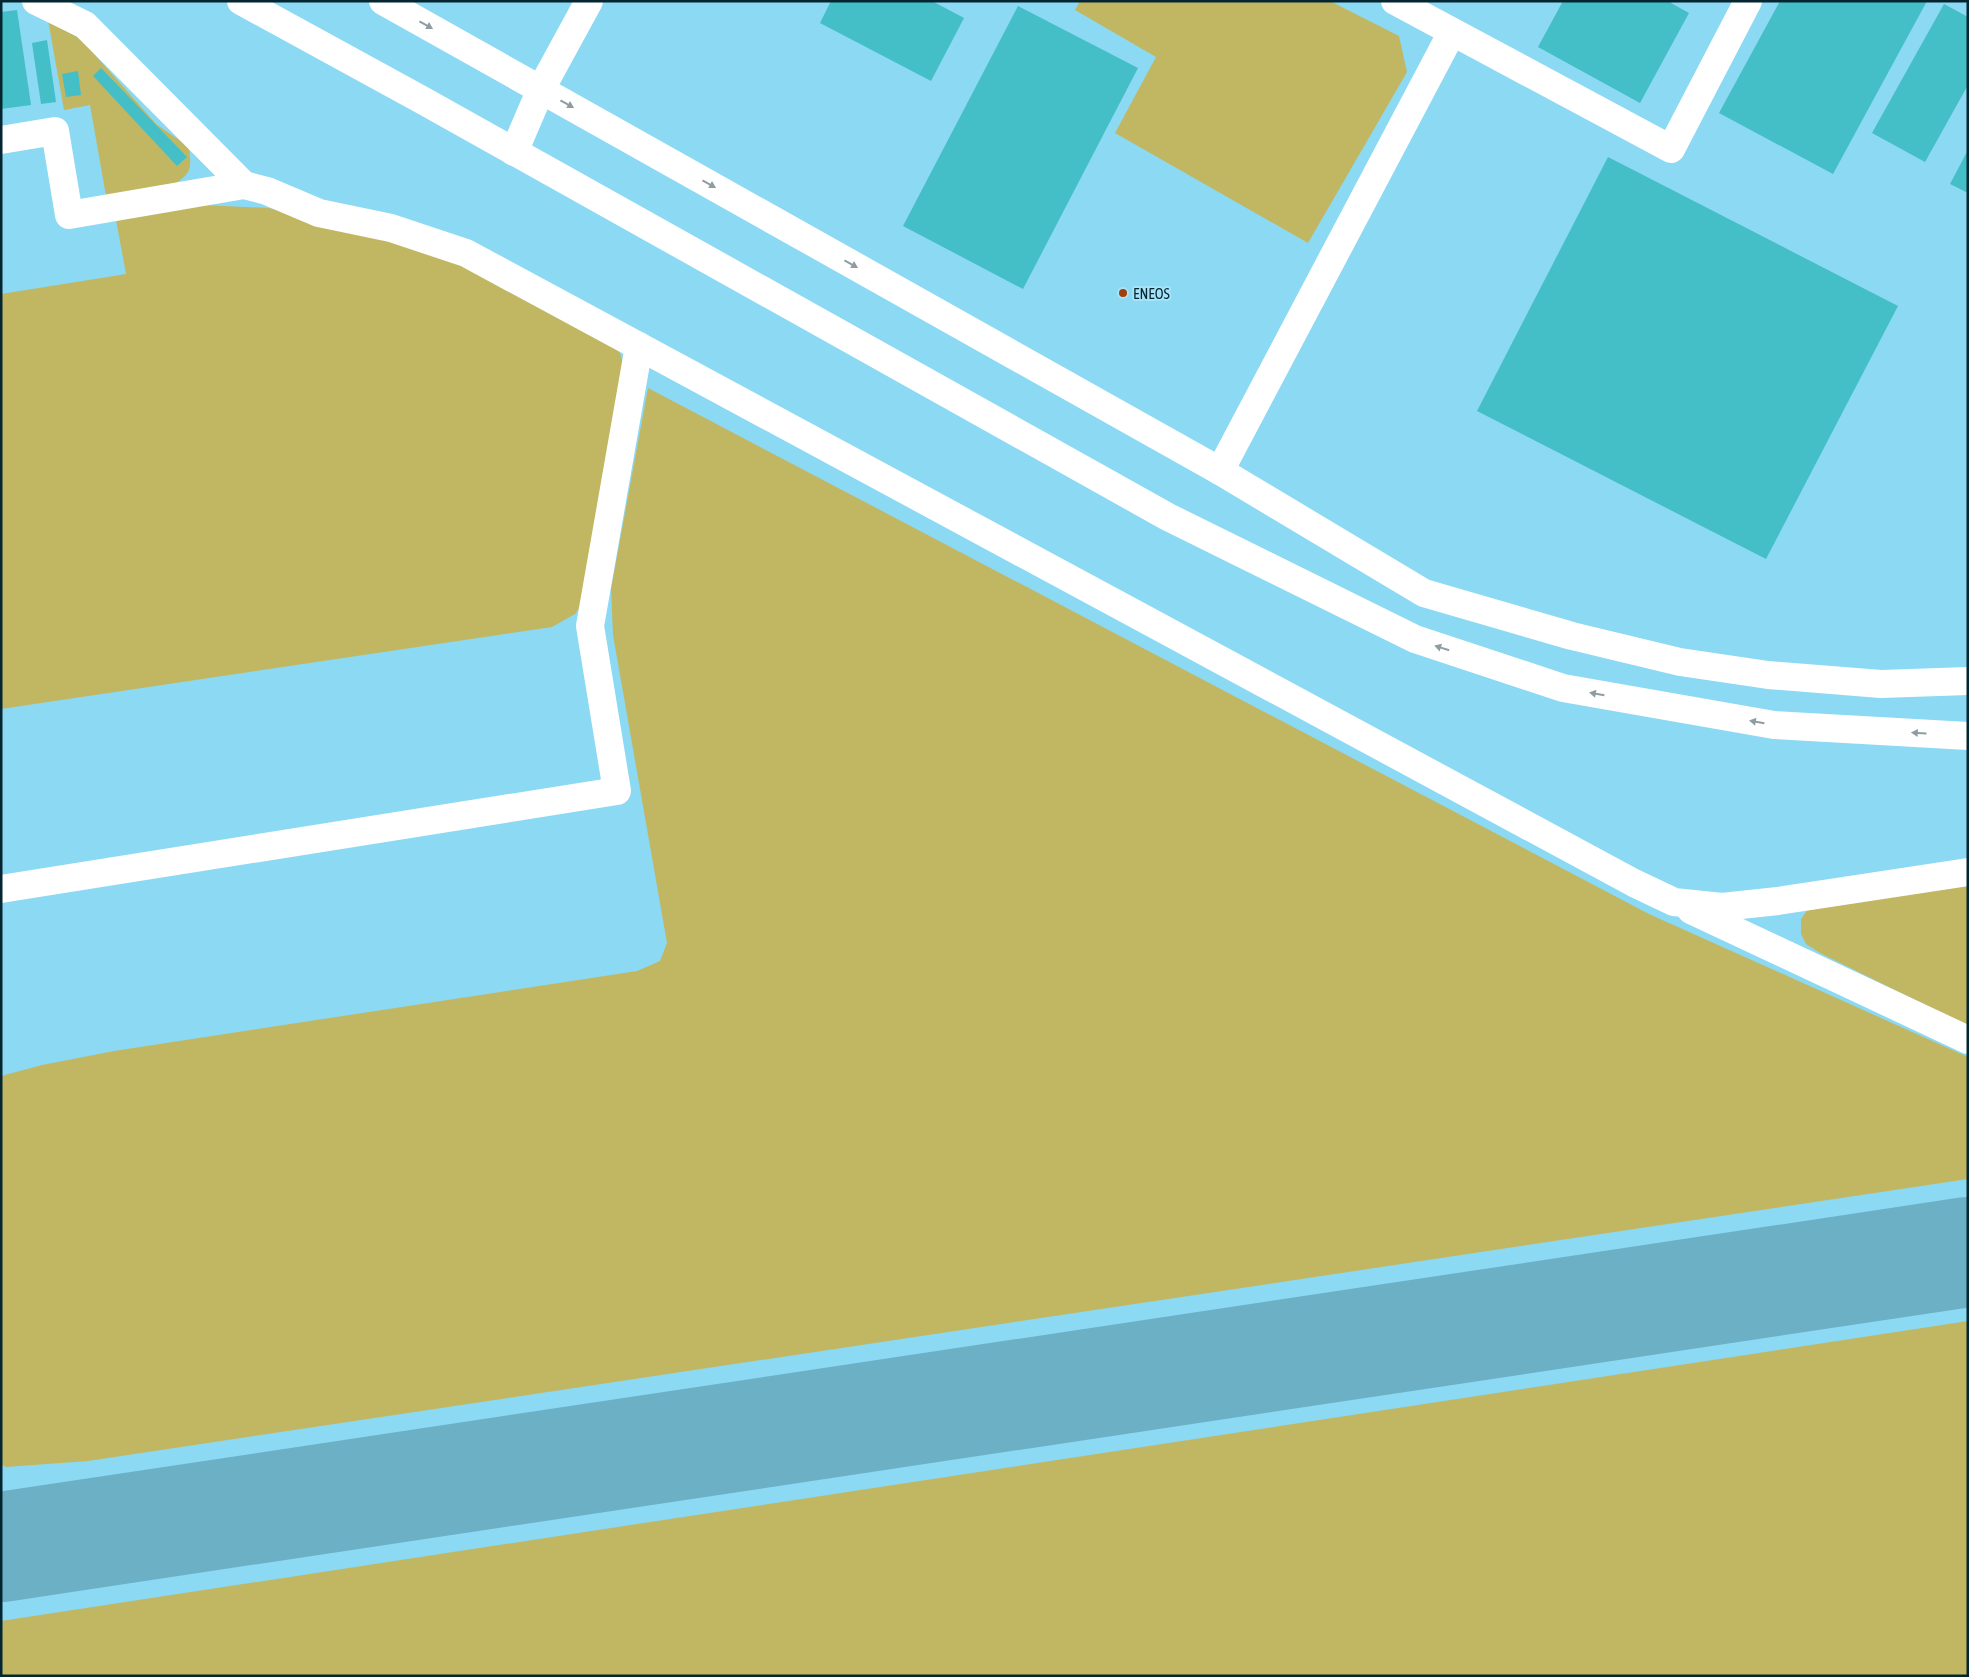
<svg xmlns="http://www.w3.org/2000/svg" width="1969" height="1677" font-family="'Asap Condensed',sans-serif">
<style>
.green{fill:#c1b762}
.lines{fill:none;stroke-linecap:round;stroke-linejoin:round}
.taxiway{stroke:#6cb0c6;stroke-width:110}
.building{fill:#44bec7}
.minor{stroke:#fff;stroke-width:28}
.oneway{fill:#8e9da2}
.poi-dot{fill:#a23e09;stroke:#a7e3f9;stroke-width:2}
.labels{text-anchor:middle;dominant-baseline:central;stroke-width:4;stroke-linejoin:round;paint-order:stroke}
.poi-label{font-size:15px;fill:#042630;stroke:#a7e3f9;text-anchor:start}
</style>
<rect width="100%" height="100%" fill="#8cd9f4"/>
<g class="green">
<polygon points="1080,1 1330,1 1399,36 1407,72 1308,243 1115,133 1156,57 1075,10"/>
<path d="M48 20 82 40 156 124 189 147C191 166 193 172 176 183L106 196 90 105 64 110Z"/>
<polygon points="201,205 269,208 447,254 619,350 624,366 585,600 575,614 552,627 1,709 1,294 126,274 116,220"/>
<polygon points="648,388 1649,914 1968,1057 1968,1179 88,1461 6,1467 1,1464 1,1076 42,1065 114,1051 637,971 660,961 667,943 613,635 611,589"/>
<polygon points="1968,880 1968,1026 1820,953 1806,944 1801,934 1801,919 1809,908"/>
<polygon points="1968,1321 1968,1676 1,1676 1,1621"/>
</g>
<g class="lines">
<polyline class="taxiway" points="1,1547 1968,1252"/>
</g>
<g class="building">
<polygon points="831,1 932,1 964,18 931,81 820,23"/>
<polygon points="1563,1 1672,1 1671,3 1689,13 1640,103 1538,47"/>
<polygon points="1780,1 1927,1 1833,174 1719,113"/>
<polygon points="1944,4 1968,17 1968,85 1925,162 1872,133"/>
<polygon points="1018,6 1138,68 1023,289 903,226"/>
<polygon points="17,10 31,105 1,109 1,12"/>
<polygon points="47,40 56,102 41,104 32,43"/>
<polygon points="101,68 187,157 177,166 93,76"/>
<polygon points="78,71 81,95 66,97 62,74"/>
<polygon points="1968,150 1968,193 1950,184"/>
<polygon points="1608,157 1898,306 1766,559 1477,411"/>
</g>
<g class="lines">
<g class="minor">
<polyline points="36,1 85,25 244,185 267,191 319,213 391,228 466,253 1634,883 1674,902 1722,907 1778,901 1968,872"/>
<polyline points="241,1 422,100 1168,517 1415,639 1563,688 1774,725 1968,736"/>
<polyline points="383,1 1220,471 1424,593 1572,636 1680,662 1768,675 1881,684 1968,681"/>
<polyline points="1395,1 1671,149 1748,1"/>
<polyline points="1,140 55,131 69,215 244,185"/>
<polyline points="514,152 541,89 589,1"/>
<polyline points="1220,471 1452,32"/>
<polyline points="1,889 617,791 590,626 639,346"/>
<polyline points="1691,910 1968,1040"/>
</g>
</g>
<defs><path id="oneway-solid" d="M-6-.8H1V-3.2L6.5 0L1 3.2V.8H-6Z" transform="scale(1.25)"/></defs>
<g class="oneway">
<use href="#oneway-solid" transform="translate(426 25) rotate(29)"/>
<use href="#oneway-solid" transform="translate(567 104) rotate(29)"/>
<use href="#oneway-solid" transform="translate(709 184) rotate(29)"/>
<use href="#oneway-solid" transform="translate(851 264) rotate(29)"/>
<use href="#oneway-solid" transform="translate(1442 648) rotate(-162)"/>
<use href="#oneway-solid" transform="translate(1597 694) rotate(-170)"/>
<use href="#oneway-solid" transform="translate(1757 722) rotate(-170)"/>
<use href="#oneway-solid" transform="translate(1919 733) rotate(-177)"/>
</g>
<circle class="poi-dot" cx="1123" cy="293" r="5"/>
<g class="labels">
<g class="poi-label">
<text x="1133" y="293">ENEOS</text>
</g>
</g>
<rect width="1969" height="1677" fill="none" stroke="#042630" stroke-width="5"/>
</svg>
